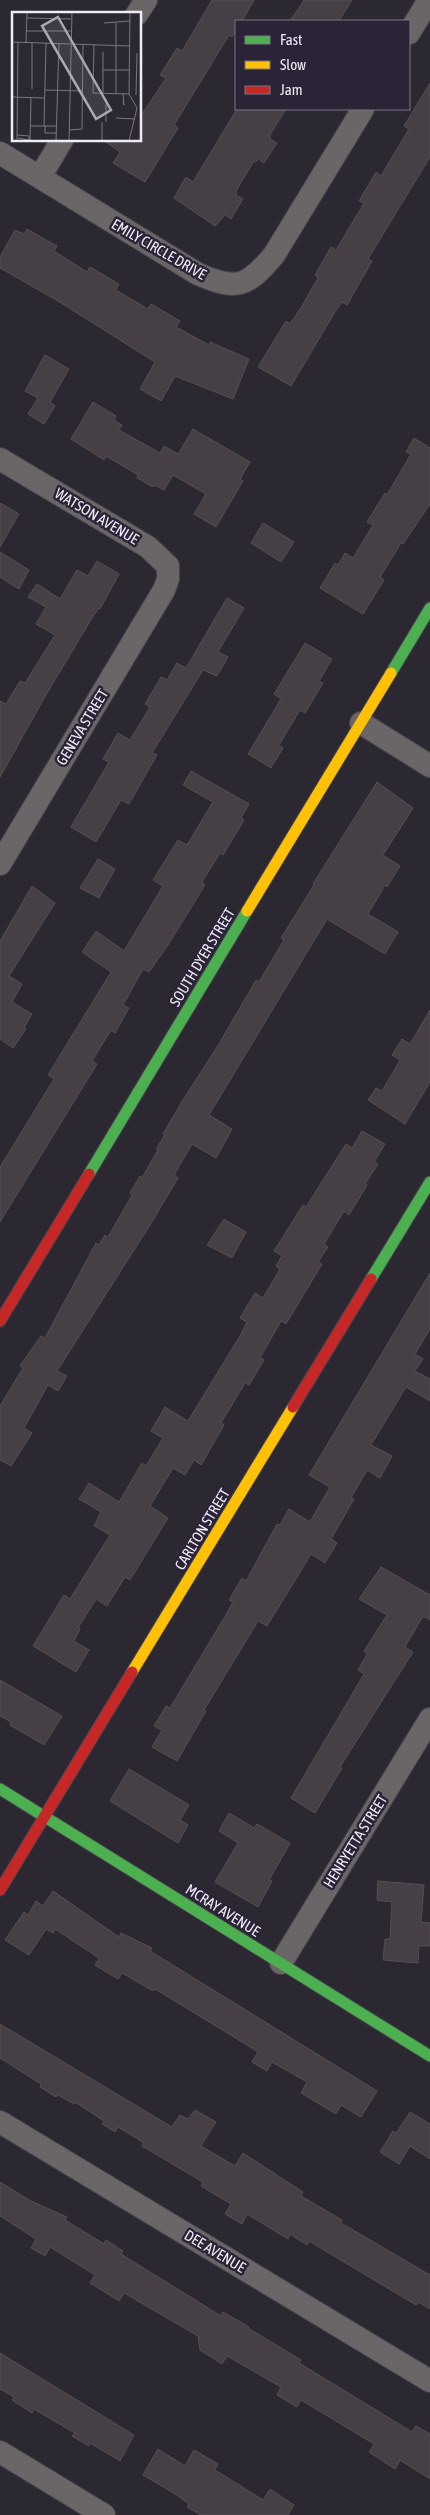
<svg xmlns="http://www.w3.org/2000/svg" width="430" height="2515" font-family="'Asap Condensed',sans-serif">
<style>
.building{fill:#463f45;stroke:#554e55}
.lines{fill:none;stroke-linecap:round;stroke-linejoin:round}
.street-casing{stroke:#47444d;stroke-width:24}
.fast-casing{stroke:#47444d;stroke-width:13}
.slow-casing{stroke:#47444d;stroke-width:13}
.jam-casing{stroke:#47444d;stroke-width:13}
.street{stroke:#6a6667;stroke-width:22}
.fast{stroke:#4caf50;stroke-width:11}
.slow{stroke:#ffc107;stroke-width:11}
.jam{stroke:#c62828;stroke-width:11}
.labels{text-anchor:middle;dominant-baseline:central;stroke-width:5;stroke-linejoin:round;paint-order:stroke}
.street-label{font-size:15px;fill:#f0ebf8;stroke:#2b2436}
.inset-road{fill:none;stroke:#7a7681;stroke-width:1}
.view{fill:#aba7b3;fill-opacity:0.15;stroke:#aba7b3;stroke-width:2.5}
.inset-edge{fill:none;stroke:#f0ebf8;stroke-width:2.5}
</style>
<rect width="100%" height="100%" fill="#2c2832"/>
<g class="building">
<polygon points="212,0 254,0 242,21 236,21 236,30 232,37 229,35 174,125 178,128 145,182 113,163 120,152 103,140 140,140 140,117 166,78 160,75 177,48 182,51"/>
<polygon points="304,0 352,0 339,21 290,21"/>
<polygon points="430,83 430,157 368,259 372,261 347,305 342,302 335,312 291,386 258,367 286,321 290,324 302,306 318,278 315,275 331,247 336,250 364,203 359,201 376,172 381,176 400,144 409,129 404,126"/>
<polygon points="237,109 286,109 270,135 270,139 277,143 264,163 258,159 256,162 254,161 236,191 236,195 243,199 231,219 225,215 215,226 174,198 186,177 193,182"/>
<polygon points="27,229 57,246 54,251 87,272 90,267 119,284 116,290 148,309 151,304 180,321 176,327 209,345 210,342 249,359 233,399 175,376 161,401 140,389 155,362 58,301 0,268 0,257 15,230 24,234"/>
<polygon points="45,355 69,369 50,402 55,406 44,424 28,414 38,398 25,391"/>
<polygon points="93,402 116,416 114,420 122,425 119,430 160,453 164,446 178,454 193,429 250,462 240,479 243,481 216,527 194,514 206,494 173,475 164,490 154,485 153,487 137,478 138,475 106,456 104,460 71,439"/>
<polygon points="414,438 430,448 430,504 403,544 401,543 380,577 384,580 363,614 320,588 335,563 338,565 345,553 353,558 373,525 367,522 385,493 387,495 411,454 406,452"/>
<polygon points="0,503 19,514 0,547"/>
<polygon points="263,523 294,542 281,562 251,543"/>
<polygon points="0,552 29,570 19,589 0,577"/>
<polygon points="97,561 119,574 100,609 99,608 92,618 46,695 0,777 0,701 6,704 20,681 25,683 55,635 36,624 46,607 28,597 37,584 60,599 77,570 88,576"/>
<polygon points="227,598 244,608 218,652 228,657 217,676 203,670 152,753 157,755 129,804 121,800 96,842 71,827 109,762 103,759 118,733 130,740 150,707 145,704 161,677 167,680 177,663 186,668"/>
<polygon points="305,643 332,659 319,681 323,683 305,713 300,710 279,745 283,748 271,768 248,754 281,699 274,694"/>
<polygon points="191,771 249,804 241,818 244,820 223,855 220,853 202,882 205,885 168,945 149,972 143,969 123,1005 129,1008 115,1033 111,1030 92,1061 97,1064 0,1222 0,1167 54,1079 48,1075 111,972 82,952 96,931 124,951 163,886 153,880 178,840 187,845 213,802 183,785"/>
<polygon points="377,782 413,808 383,855 400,866 387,887 385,885 368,914 398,932 385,954 327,919 209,1115 232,1129 216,1158 192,1144 174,1175 178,1178 150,1225 57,1371 67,1376 58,1391 48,1385 24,1428 32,1433 11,1466 0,1460 0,1406 23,1368 20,1366 41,1336 45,1338 96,1243 99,1245 105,1235 108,1237 132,1195 130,1193 140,1176 142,1178 158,1150 156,1149 165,1135 163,1134 183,1100 219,1044 256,980 259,982 284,940 281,938 314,885 313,884"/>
<polygon points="98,859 115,869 99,898 80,888"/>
<polygon points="32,886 55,903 9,976 22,984 12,1002 32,1014 24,1028 26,1029 13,1048 0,1039 0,941"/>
<polygon points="430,1010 430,1082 405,1124 368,1100 376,1088 382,1091 400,1060 392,1055 402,1039 410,1044"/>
<polygon points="362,1131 385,1144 374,1162 378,1164 365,1184 367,1185 349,1215 344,1211 324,1244 328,1247 318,1262 322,1264 286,1324 281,1321 260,1358 264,1360 249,1385 245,1383 221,1423 224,1425 201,1465 194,1460 185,1475 173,1468 150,1506 168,1518 130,1580 125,1577 107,1606 96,1599 78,1628 80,1629 74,1641 89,1650 76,1672 33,1646 64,1595 70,1599 110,1535 94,1526 101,1512 79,1499 89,1483 119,1502 142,1463 146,1466 163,1438 151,1431 165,1407 188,1421 241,1334 247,1322 240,1318 255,1293 263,1298 280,1269 276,1266 282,1256 274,1251 303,1205 306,1207 346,1144 352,1148"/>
<polygon points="224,1219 246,1232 232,1258 207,1245"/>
<polygon points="430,1273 430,1329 415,1354 423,1359 415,1371 430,1379 430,1401 406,1387 371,1445 392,1456 380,1478 367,1470 351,1498 354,1499 331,1539 337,1543 325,1563 311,1554 267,1626 258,1621 204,1710 206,1711 177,1761 152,1747 162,1730 154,1726 166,1706 170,1708 224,1618 233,1602 229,1600 242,1578 246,1581 277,1524 280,1525 289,1509 310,1522 330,1487 309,1475"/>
<polygon points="381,1567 430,1595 430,1620 423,1616 405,1647 413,1652 340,1767 342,1768 315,1813 291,1798 364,1674 358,1670 367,1654 364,1651 387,1615 359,1599"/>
<polygon points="0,1680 62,1716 44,1745 10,1725 11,1722 0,1716"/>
<polygon points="129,1769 189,1805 180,1820 188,1825 178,1843 110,1801"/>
<polygon points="229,1813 254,1828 257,1824 290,1843 269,1880 272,1881 258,1907 215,1882 238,1843 219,1831"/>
<polygon points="378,1881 424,1885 421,1922 430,1923 430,1946 419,1946 418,1963 383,1960 385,1939 390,1939 392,1902 377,1900"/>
<polygon points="53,1891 119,1937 121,1933 152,1948 150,1951 377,2091 361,2117 341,2105 336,2114 301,2093 307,2082 272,2062 267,2071 252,2062 258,2052 242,2042 155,1989 153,1991 122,1973 118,1979 95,1965 99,1958 55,1929 53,1933 46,1929 29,1955 5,1940 24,1912 28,1915 36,1901 43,1906"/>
<polygon points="0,2024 172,2127 180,2115 188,2119 195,2110 216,2122 201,2146 235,2166 243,2153 303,2192 301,2196 342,2220 341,2223 430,2275 430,2309 418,2302 416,2305 309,2241 307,2245 290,2234 288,2239 247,2214 242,2224 225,2214 231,2204 201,2186 203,2182 142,2146 144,2143 118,2127 115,2132 102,2124 104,2121 75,2102 74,2104 58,2095 56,2097 40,2087 41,2084 0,2058"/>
<polygon points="410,2112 430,2124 430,2159 410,2146 399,2164 380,2152 393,2131 396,2133"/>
<polygon points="0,2182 31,2201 67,2217 65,2220 104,2244 106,2240 123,2251 121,2254 221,2316 223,2312 249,2327 248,2328 301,2360 299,2363 412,2432 416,2426 430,2434 430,2479 400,2460 395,2469 369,2452 374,2444 301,2400 297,2407 277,2395 281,2387 227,2356 222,2364 200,2350 198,2336 124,2293 119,2301 90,2283 95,2275 50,2247 45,2256 31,2248 36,2239 0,2216"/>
<polygon points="0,2353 134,2435 120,2461 90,2443 89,2446 72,2436 75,2433 34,2409 32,2413 12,2400 14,2397 0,2389"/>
<polygon points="158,2449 185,2466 194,2450 218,2464 215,2470 263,2500 270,2489 294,2505 288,2515 201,2515 187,2507 189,2504 175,2494 143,2475"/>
</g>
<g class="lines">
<g class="street-casing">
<g id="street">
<polyline points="137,14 146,0"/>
<polyline points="409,33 429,0"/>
<path d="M0 153 198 274C237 291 247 287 274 255L363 109"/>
<polyline points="40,177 62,140"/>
<polyline points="0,459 148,547 168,566 168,579 164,590 0,864"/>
<polyline points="361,723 430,766"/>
<polyline points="281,1963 430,1719"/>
<polyline points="0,2122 430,2381"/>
<polyline points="0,2452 104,2515"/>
</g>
</g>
<g class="fast-casing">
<g id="fast">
<polyline points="391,673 430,608"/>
<polyline points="89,1174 247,911"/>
<polyline points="371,1279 430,1182"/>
<polyline points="0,1789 430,2056"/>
</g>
</g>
<g class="slow-casing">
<g id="slow">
<polyline points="247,911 391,673"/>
<polyline points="132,1672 293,1407"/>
</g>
</g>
<g class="jam-casing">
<g id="jam">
<polyline points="0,1321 89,1174"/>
<polyline points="293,1407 371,1279"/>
<polyline points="0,1890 132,1672"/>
</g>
</g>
<use href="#street" class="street"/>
<use href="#fast" class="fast"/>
<use href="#slow" class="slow"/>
<use href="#jam" class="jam"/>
</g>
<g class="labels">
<g class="street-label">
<text transform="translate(159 249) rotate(30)">EMILY CIRCLE DRIVE</text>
<text transform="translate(97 516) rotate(31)">WATSON AVENUE</text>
<text transform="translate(82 727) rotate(-59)">GENEVA STREET</text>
<text transform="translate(202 957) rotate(-59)">SOUTH DYER STREET</text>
<text transform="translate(202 1529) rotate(-59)">CARLTON STREET</text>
<text transform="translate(355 1841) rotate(-58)">HENRYETTA STREET</text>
<text transform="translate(223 1910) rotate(32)">MCRAY AVENUE</text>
<text transform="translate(215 2251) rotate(31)">DEE AVENUE</text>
</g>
</g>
<g transform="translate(12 12)">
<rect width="129" height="129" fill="#2c2832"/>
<path class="inset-road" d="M15 6 59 7M92 11 118 9M104 11V81M14 19H59M0 30 118 34M14 30 15 0M82 32 81 81 117 82M91 58H117M20 77V30M33 78 71 79M91 81V40M124 83 125 41M0 85 32 86M111 89 112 93 111 81M104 106 123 107M94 110V92M19 114H44M32 114 34 31M33 114V121H44M57 118 70 117 71 32M5 123 17 124V128L6 126M5 129 6 30M18 129 19 85M44 129 47 31M57 129 60 0M90 129V110M117 129 125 96 117 82 118 0"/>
<path class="view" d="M46 5 99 98 84 107 30 14Z"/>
<rect width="129" height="129" class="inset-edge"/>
</g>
<rect x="235" y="20" width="175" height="90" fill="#2b2436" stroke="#7a7484"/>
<rect x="245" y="36" width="25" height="8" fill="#4caf50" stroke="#7a7484"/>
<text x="280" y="45" font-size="15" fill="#f0ebf8">Fast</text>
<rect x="245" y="61" width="25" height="8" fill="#ffc107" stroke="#7a7484"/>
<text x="280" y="70" font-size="15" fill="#f0ebf8">Slow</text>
<rect x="245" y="86" width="25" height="8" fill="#c62828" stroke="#7a7484"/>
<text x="280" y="95" font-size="15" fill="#f0ebf8">Jam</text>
</svg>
